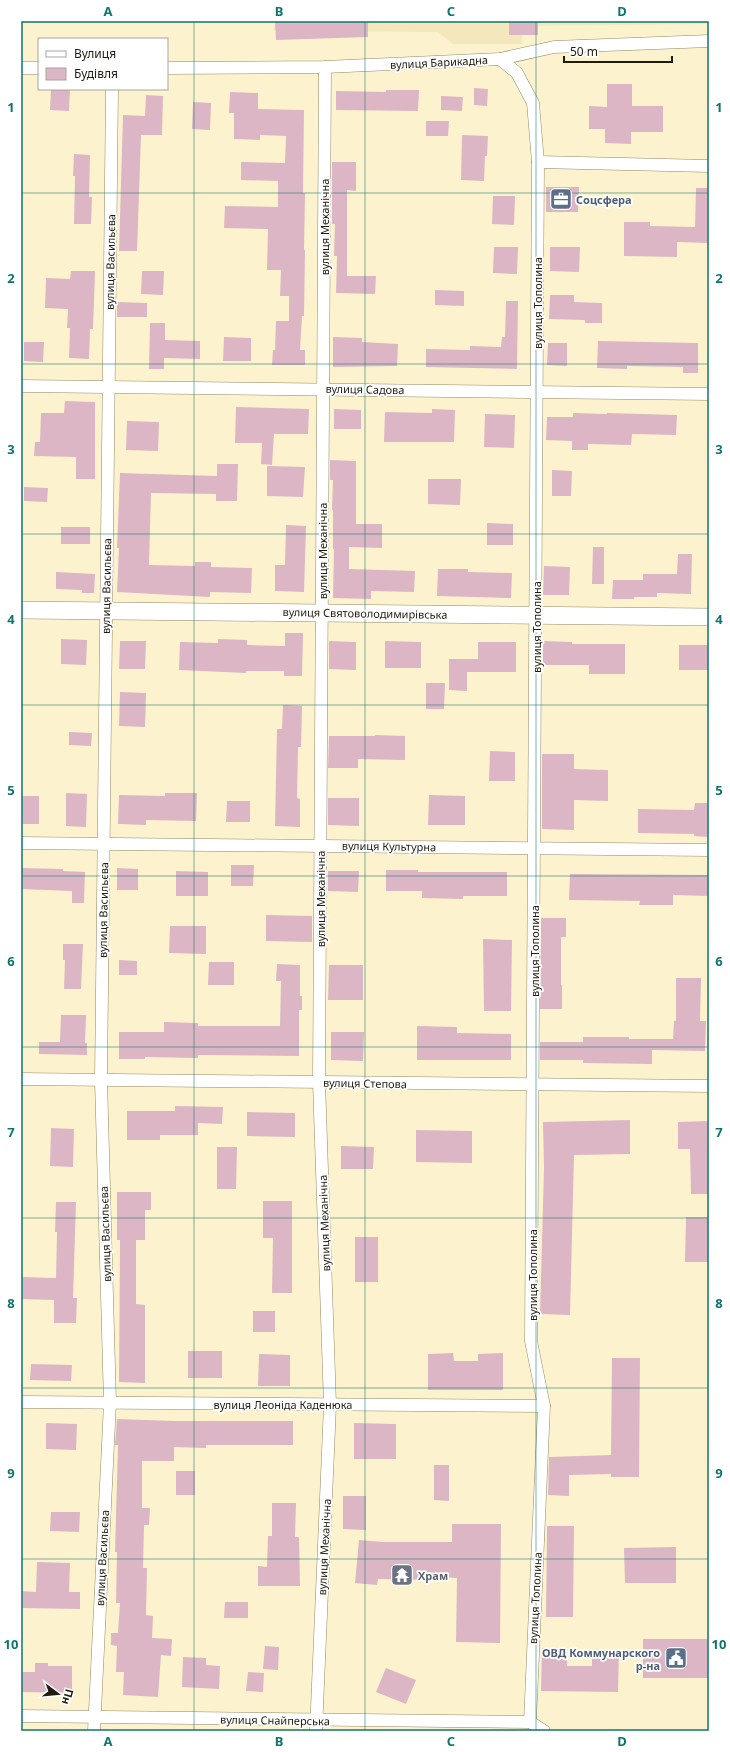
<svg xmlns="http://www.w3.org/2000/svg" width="730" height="1752" font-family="'Noto Sans',sans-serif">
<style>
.built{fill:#f3e7bb}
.building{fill:#ddb6c5}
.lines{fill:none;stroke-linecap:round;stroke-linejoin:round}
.street-casing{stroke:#918866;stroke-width:13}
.secondary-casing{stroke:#918866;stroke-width:18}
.street{stroke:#fff;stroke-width:12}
.secondary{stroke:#fff;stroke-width:17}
.grid{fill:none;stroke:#0f766e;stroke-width:1;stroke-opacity:0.55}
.labels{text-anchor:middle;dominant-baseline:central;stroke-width:3.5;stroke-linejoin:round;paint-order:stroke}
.street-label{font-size:11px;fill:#1f1b0e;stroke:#fff}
.service-label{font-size:11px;font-weight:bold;fill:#4e5e75;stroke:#fff;text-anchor:start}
.worship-label{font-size:11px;font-weight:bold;fill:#5b616d;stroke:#fff;text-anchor:start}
.neatline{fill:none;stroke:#0f766e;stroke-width:1.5}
.grid-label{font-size:13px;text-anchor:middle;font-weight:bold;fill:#0f766e}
</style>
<rect width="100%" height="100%" fill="#fcf3ce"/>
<polygon class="built" points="275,21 709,21 709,24 523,26 522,44 453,44 438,32 274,31"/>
<g class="building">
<polygon points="275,21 368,21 368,37 276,40"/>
<rect x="509" y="21" width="29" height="14"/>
<polygon points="607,84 632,84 632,106 663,106 663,132 631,132 631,144 605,143 605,129 589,129 589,106 607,107"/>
<polygon points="474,88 488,89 487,106 474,105"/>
<polygon points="51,89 70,89 69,111 50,110"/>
<polygon points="386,90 419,90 418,111 336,110 336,91 386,92"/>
<polygon points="230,92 258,93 258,109 304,110 303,193 305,193 304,250 305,250 304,316 302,316 300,350 305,350 305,365 272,365 273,350 275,350 276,321 289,321 289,296 280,296 281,270 267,270 268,229 224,228 225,206 278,207 278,181 241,180 241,162 285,163 286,136 260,135 260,140 234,139 234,113 229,113"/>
<polygon points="146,95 163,96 162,135 141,135 137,251 119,251 123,115 145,116"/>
<polygon points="441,96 463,97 462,111 441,110"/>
<polygon points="193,102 211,103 210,130 192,129"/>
<polygon points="426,121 449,121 448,136 426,136"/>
<polygon points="462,135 488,136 487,156 485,156 484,181 461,180"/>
<polygon points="74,154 90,155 89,197 92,197 91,224 74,224 75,176 73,176"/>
<polygon points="332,162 356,162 356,191 347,190 347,276 376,276 375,294 336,293 337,256 334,256 335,224 332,224"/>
<polygon points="546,187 579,187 578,212 546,212"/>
<polygon points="696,188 709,188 709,243 677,242 677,257 624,256 624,222 650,222 650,226 695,227"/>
<polygon points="493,196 515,196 514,225 492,224"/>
<polygon points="494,247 518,247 517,274 493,273"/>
<polygon points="550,247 580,247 579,272 550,271"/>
<polygon points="71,271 95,271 93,329 90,329 89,359 69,358 70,328 67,328 68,309 45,308 46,278 70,279"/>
<polygon points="142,271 164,271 163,295 141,294"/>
<polygon points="435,290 464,291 464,306 435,305"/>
<polygon points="550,295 574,295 574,302 602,303 602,323 585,323 585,320 549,319"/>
<polygon points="506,301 518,301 517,369 426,367 426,349 470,350 470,346 501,347 502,337 505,337"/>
<polygon points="117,302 147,303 147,317 117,317"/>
<polygon points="150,323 165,323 165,340 200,341 200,359 164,358 164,369 149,369"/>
<polygon points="224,337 251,338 251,361 223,361"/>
<polygon points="333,337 362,338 362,342 398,344 397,366 333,367"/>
<polygon points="598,341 698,343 698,373 683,373 683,367 627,366 627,369 597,368"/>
<polygon points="24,342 44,342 43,362 24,361"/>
<polygon points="548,343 567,343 567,366 547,365"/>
<polygon points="65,401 95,402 95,479 76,479 76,457 34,456 35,442 40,442 41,413 64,413"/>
<polygon points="236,407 309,409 308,434 274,434 272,465 261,464 262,443 235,443"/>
<polygon points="334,409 361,410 361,429 334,429"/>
<polygon points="432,409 455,410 454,442 384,442 385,412 432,413"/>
<polygon points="573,413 607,414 607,413 677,415 676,435 632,434 631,445 588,444 588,450 572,450 572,441 546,440 547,417 573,417"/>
<polygon points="485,414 515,415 514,448 484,447"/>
<polygon points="127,421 159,422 158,451 126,450"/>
<polygon points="330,460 356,461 356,524 382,524 382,548 349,547 349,569 415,571 414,592 371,591 371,599 333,598 334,549 333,549 333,510 332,510 333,480 330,480"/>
<polygon points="217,464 238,464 237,501 216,501 216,494 151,493 149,565 195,566 195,562 211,562 211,567 252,568 251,593 210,592 210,597 117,592 119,548 117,548 120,473 217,476"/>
<polygon points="267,466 305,467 303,497 267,496"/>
<polygon points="552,470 572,471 571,496 552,496"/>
<polygon points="428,479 461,479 460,505 428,504"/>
<polygon points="24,487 48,488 47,502 24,501"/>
<polygon points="487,523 513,524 513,545 487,545"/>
<polygon points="286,525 306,526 304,592 275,591 275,565 285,565"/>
<rect x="61" y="527" width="29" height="17"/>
<polygon points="593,547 604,547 604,584 592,584"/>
<polygon points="678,554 692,554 691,594 657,593 657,597 634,597 634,599 612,599 613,580 643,580 643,574 677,574"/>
<polygon points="544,566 570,567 569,595 543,595"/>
<polygon points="438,569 468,569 468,572 512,573 511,598 437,596"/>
<polygon points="56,572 95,574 94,593 82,593 82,590 56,589"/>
<polygon points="285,633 303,633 302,676 284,676 284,671 246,671 246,673 179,670 180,642 218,643 218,639 247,640 247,645 285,646"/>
<polygon points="61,639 87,640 86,665 61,664"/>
<polygon points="120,641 146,641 145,669 119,669"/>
<polygon points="329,641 356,642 356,670 329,669"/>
<polygon points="385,641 421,642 421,668 385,668"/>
<polygon points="543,641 572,642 572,644 625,644 625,674 589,674 589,665 543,665"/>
<polygon points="478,642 516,642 516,672 467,672 467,691 449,690 449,659 478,659"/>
<rect x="679" y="645" width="30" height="25"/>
<polygon points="426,683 445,683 444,709 426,709"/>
<polygon points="120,692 146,693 145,727 119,726"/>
<polygon points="283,705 302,706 301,747 298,747 297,798 300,799 300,827 275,826 277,729 282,729"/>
<polygon points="69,732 92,733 91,746 69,745"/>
<polygon points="375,735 405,736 405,760 358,759 358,768 328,768 329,736 375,736"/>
<polygon points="490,751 515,752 515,781 489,781"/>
<polygon points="542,754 574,754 574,769 608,770 608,801 574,800 574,830 542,829"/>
<polygon points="66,793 87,794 86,827 66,826"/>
<polygon points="165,793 197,793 196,821 146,820 146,825 118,824 119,795 165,796"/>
<polygon points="429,795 465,796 465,825 428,825"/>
<rect x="21" y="796" width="18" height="28"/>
<polygon points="328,798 359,798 359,826 328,825"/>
<polygon points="227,801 250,801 250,822 226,822"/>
<polygon points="695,803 709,803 709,837 694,836 694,834 638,833 638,809 694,810"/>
<polygon points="231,865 254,865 253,886 231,886"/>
<polygon points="22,868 63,869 63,871 85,872 84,903 72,903 72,891 21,889"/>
<polygon points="117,868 138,869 138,890 117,890"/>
<polygon points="386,870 418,870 418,872 507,872 507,896 463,896 463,899 422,898 422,891 386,891"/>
<polygon points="176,871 208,872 208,896 176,896"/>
<polygon points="328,871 359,871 358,892 328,891"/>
<polygon points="570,874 709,875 709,896 673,895 673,905 639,905 640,901 569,900"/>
<polygon points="266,915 312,916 312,942 266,941"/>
<polygon points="541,918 566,918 566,937 561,937 561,985 562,985 562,1009 540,1009"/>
<polygon points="170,926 206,926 206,954 169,953"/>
<polygon points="483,939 512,940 511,1011 484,1011"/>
<polygon points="63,944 83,944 81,989 64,989 65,960 63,960"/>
<polygon points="119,960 137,961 137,975 119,975"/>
<polygon points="209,962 234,962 234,985 208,985"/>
<polygon points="277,964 300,965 300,996 302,996 302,1010 299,1010 299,1056 198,1055 198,1058 145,1057 145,1059 119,1059 119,1032 164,1032 164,1022 198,1023 198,1026 280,1026 281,981 276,981"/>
<polygon points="329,965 363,965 363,1000 328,1000"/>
<polygon points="676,978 701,978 700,1021 706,1021 705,1051 652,1050 652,1064 583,1063 583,1060 540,1060 540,1042 583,1042 583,1037 629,1037 629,1039 673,1039 674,1021 676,1021"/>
<polygon points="61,1015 86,1015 85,1043 87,1043 87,1055 39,1054 39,1042 60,1042"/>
<polygon points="417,1026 457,1027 457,1033 511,1034 511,1060 417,1060"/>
<polygon points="331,1032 364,1032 363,1061 331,1060"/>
<polygon points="175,1106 223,1107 222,1124 198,1123 198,1135 160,1135 160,1140 127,1140 127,1111 175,1111"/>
<polygon points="247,1112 295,1113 295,1137 247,1136"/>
<polygon points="630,1120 630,1154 574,1155 570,1315 540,1314 544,1168 543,1122"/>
<polygon points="709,1121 709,1194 691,1194 690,1149 678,1149 678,1122"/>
<polygon points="51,1128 74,1129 73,1167 50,1166"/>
<polygon points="416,1130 472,1131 472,1163 416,1162"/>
<polygon points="341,1146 374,1147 373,1169 341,1169"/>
<polygon points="217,1147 237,1147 236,1189 217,1189"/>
<polygon points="117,1192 151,1192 151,1210 145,1210 145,1240 136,1240 136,1304 145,1305 145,1383 119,1382 120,1240 117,1240"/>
<polygon points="263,1201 292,1201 292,1293 272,1293 273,1238 263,1238"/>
<polygon points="56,1202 76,1202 73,1298 77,1298 76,1323 54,1323 54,1300 21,1299 21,1277 56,1278 57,1232 55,1232"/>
<polygon points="686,1217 709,1217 708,1262 685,1262"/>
<rect x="355" y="1237" width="23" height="45"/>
<rect x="253" y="1311" width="22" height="21"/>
<rect x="188" y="1351" width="34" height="27"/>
<polygon points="453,1353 454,1361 478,1361 478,1354 503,1353 503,1390 428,1390 428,1354"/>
<polygon points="259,1354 290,1355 290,1386 258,1386"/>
<polygon points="612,1358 640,1358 639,1477 611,1477 611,1474 569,1475 569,1496 548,1495 549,1457 611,1455"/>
<polygon points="31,1364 72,1365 71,1381 30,1380"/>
<polygon points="117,1419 175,1421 293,1421 293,1445 206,1445 206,1448 174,1447 174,1461 142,1461 142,1508 150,1508 149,1525 144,1525 143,1568 147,1568 146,1615 153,1616 152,1638 172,1639 171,1656 161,1655 158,1697 123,1695 124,1672 116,1672 117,1646 111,1645 111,1633 118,1633 120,1603 116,1603 117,1552 115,1552 118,1445 115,1445"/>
<polygon points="46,1423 77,1424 76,1450 46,1449"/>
<polygon points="354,1423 396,1424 396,1459 354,1459"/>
<polygon points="434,1465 449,1465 449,1501 434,1500"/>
<rect x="176" y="1471" width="19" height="24"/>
<polygon points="343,1496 366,1496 366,1530 343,1529"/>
<polygon points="272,1503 296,1503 295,1537 299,1537 300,1586 258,1586 258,1566 267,1567 268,1536 272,1536"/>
<polygon points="51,1512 80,1512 79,1532 50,1531"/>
<polygon points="452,1524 501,1524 500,1643 456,1642 457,1578 434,1577 434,1580 378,1579 377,1585 355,1583 359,1540 383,1542 452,1542"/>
<polygon points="547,1526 574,1526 573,1617 546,1617"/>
<polygon points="676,1547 676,1583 625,1583 624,1548"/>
<polygon points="37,1562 70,1563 69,1592 80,1592 80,1609 21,1608 21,1591 36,1592"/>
<polygon points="225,1602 248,1602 248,1618 224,1618"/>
<rect x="643" y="1639" width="66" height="39"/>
<polygon points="265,1646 279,1647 278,1670 263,1669"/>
<polygon points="542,1648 567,1649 567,1666 592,1666 592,1649 619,1650 618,1692 541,1691"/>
<polygon points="183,1657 206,1658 206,1665 220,1666 219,1689 182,1687"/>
<polygon points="35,1663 48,1663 48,1666 72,1666 72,1693 21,1692 21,1672 35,1672"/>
<polygon points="386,1668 416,1680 406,1704 376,1692"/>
<polygon points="248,1672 264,1673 263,1692 246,1691"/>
</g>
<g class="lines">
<g class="street-casing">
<g id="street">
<polyline points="500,59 517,73 533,103 538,162 531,1341 544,1406 530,1722 544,1731"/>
<polyline points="21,68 39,68"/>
<polyline points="167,68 325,67 500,59 554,47 709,41"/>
<polyline points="538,162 709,166"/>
<polyline points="21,386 709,394"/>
<polyline points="21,843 709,850"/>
<polyline points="21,1079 709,1086"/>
<polyline points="21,1402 544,1406"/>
<polyline points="21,1716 530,1722"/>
<polyline points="94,1731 110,1403 101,1080 112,89"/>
<polyline points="316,1731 330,1405 319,1082 325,67"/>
</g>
</g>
<g class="secondary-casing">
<polyline id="secondary" points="21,610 709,617"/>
</g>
<use href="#street" class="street"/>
<use href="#secondary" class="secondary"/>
</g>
<path class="grid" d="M194 21V1731M365 21V1731M536 21V1731M21 193H709M21 364H709M21 534H709M21 705H709M21 876H709M21 1047H709M21 1218H709M21 1388H709M21 1559H709"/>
<defs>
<g id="office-square" transform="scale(1.15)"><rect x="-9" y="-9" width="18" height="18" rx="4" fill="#5c6f8a" stroke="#fff"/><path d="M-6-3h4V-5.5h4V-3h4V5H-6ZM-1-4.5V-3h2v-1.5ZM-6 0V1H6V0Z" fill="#fff"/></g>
<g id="temple-square" transform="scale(1.15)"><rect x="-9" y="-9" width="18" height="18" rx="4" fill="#6b7280" stroke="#fff"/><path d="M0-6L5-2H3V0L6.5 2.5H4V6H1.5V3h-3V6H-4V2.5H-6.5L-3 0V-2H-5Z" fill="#fff"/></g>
<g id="civic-square" transform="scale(1.15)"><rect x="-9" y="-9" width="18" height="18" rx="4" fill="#5c6f8a" stroke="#fff"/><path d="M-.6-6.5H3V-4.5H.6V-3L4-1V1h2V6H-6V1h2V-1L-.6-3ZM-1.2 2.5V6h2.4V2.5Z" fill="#fff"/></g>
</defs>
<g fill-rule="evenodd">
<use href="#office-square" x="561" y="199"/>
<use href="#temple-square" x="402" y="1575"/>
<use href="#civic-square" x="676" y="1658"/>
</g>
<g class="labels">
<g class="street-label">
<text transform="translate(439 62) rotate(-3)">вулиця Барикадна</text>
<text transform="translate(324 227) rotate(-90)">вулиця Механічна</text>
<text transform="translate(110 262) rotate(-89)">вулиця Васильєва</text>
<text transform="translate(537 303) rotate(-90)">вулиця Тополина</text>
<text transform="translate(365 389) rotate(1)">вулиця Садова</text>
<text transform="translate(322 551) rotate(-90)">вулиця Механічна</text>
<text transform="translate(106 586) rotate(-89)">вулиця Васильєва</text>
<text transform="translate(365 613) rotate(1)">вулиця Святоволодимирівська</text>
<text transform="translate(536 627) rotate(-90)">вулиця Тополина</text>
<text transform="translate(389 846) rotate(1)">вулиця Культурна</text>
<text transform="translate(320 899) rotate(-90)">вулиця Механічна</text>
<text transform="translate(103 910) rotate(-89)">вулиця Васильєва</text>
<text transform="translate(534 951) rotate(-90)">вулиця Тополина</text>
<text transform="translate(365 1083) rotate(1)">вулиця Степова</text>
<text transform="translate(324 1223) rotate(-92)">вулиця Механічна</text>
<text transform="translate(105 1234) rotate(-92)">вулиця Васильєва</text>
<text transform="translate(532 1275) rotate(-90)">вулиця Тополина</text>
<text x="283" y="1404">вулиця Леоніда Каденюка</text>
<text transform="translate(324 1547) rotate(-87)">вулиця Механічна</text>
<text transform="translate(102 1558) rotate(-87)">вулиця Васильєва</text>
<text transform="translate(535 1598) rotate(-87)">вулиця Тополина</text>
<text transform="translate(275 1720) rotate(1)">вулиця Снайперська</text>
</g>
<g class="service-label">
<text x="576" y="199">Соцсфера</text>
<text x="660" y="1652" text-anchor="end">ОВД Коммунарского<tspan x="660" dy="13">р-на</tspan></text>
</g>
<g class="worship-label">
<text x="418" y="1575">Храм</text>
</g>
</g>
<rect width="730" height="1752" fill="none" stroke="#ffffff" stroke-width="44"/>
<rect x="38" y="38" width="130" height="52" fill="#ffffff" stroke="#a5a49f"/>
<rect x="46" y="51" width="20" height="6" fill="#ffffff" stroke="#a5a49f"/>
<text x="74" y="58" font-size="12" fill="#1f1b0e">Вулиця</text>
<rect x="46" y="68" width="20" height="12" fill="#ddb6c5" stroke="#a5a49f"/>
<text x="74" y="78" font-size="12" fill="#1f1b0e">Будівля</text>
<g transform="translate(58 1694) rotate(106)" stroke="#ffffff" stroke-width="3" paint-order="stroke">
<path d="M0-3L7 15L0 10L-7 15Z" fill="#1f1b0e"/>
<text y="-6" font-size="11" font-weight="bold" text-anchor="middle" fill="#1f1b0e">Пн</text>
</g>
<path d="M564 56v6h108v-6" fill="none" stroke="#1f1b0e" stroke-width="2"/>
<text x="570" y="56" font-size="12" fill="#1f1b0e" stroke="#ffffff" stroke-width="3" paint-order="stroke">50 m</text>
<rect x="22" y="22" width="686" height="1708" class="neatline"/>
<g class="grid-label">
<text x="108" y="16">A</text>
<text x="279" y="16">B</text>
<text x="451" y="16">C</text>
<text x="622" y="16">D</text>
<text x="11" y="112">1</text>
<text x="719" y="112">1</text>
<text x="11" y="283">2</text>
<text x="719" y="283">2</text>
<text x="11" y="454">3</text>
<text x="719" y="454">3</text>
<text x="11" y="624">4</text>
<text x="719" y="624">4</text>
<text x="11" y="795">5</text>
<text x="719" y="795">5</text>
<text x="11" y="966">6</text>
<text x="719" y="966">6</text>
<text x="11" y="1137">7</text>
<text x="719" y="1137">7</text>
<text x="11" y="1308">8</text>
<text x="719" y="1308">8</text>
<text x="11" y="1478">9</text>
<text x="719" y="1478">9</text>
<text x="11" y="1649">10</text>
<text x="719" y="1649">10</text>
<text x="108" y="1746">A</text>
<text x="279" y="1746">B</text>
<text x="451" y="1746">C</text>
<text x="622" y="1746">D</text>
</g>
</svg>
